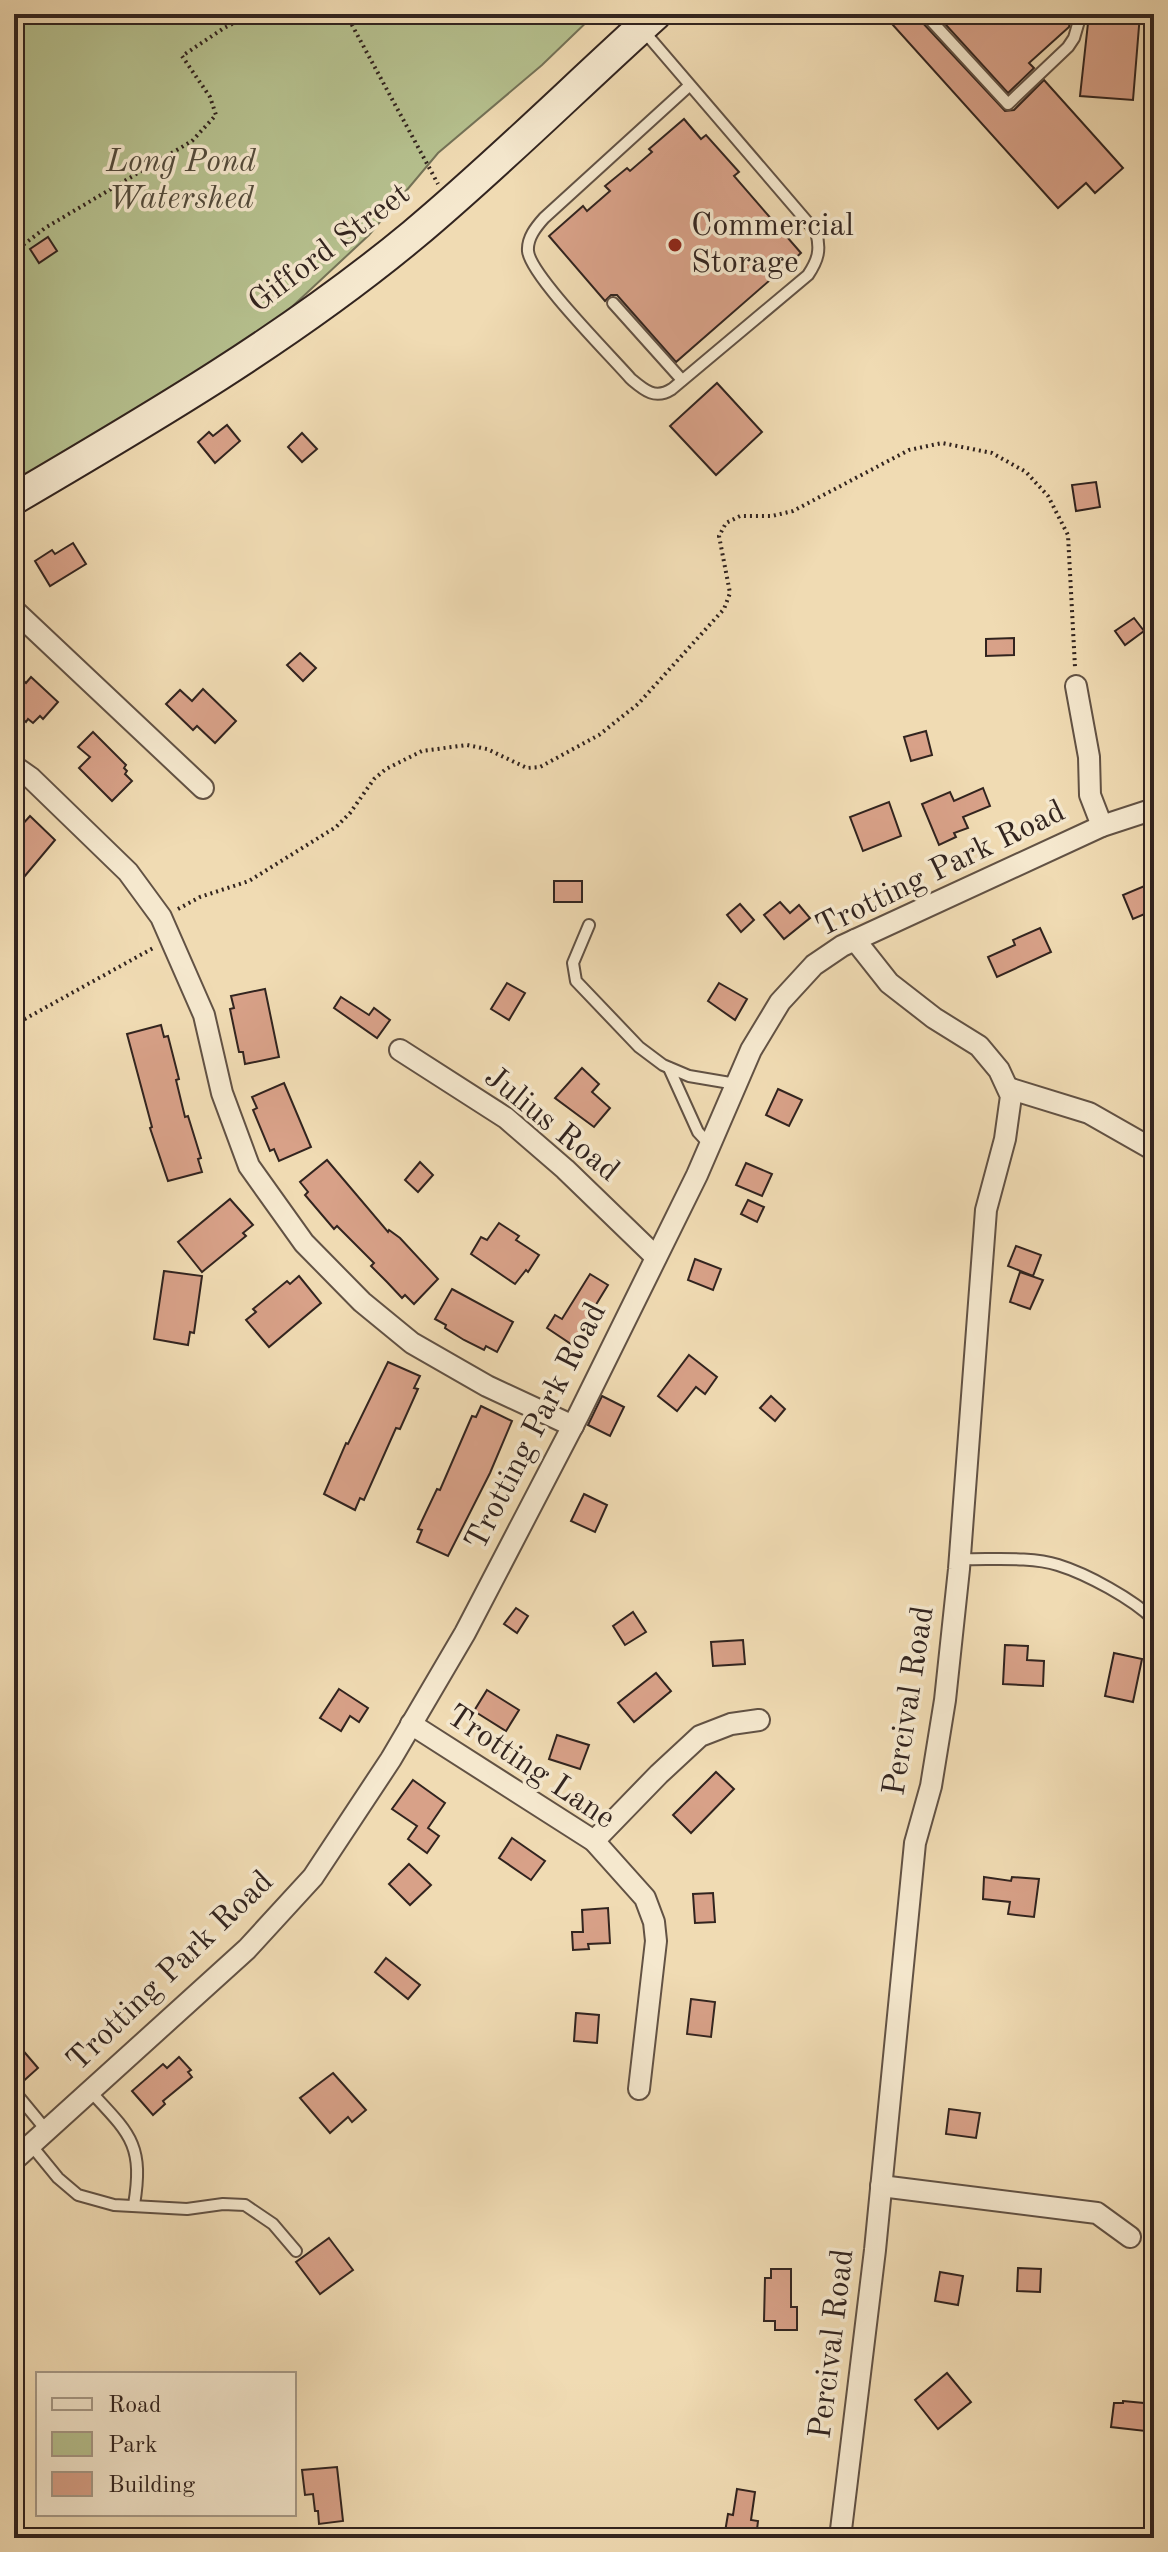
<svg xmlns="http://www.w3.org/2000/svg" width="1168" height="2552" font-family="'Old Standard TT',serif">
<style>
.green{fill:#b6c18f;stroke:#747257;stroke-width:2}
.building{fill:#d8a188;stroke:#32241f;stroke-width:2}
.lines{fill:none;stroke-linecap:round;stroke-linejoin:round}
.service-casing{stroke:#625244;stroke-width:14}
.minor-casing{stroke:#625244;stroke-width:24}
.secondary-casing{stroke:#32241f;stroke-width:34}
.path{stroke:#32241f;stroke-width:4;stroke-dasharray:2 4;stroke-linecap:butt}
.service{stroke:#f5e8ce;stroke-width:10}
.minor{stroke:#f5e8ce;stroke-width:20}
.secondary{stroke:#f5e8ce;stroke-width:30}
.poi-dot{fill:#8f2418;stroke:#f5e8ce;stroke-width:3}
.labels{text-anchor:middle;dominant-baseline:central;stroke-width:7;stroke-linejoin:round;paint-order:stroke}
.park-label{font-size:32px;font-style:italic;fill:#534b3b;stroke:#f5e8ce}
.poi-label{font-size:32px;fill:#32241f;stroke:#f5e8ce;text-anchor:start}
.street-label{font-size:32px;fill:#32241f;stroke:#f5e8ce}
</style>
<rect width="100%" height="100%" fill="#f0dbb3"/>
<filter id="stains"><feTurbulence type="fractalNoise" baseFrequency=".0025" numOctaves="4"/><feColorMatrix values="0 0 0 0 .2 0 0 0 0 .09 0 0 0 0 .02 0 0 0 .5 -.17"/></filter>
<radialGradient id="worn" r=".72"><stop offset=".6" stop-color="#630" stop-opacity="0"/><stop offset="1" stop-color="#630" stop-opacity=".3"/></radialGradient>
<polygon class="green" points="14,14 595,14 542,65 438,153 369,235 236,359 14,487"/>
<g class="building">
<polygon points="883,14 917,14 919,19 1005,111 1014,110 1044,80 1123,168 1095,193 1086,183 1058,208"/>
<polygon points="936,14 1063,14 1070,22 1069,27 1029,63 1034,68 1008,93"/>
<polygon points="1089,14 1140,14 1133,100 1080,96"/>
<polygon points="684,119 701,139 706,135 739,172 734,176 801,253 676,362 617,295 611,295 605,301 549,236 583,206 587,211 610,191 605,186 627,168 630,171 652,152 649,149"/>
<polygon points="48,237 57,251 39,263 30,249"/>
<polygon points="717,383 762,432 716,475 670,426"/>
<polygon points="227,425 240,441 215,463 198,442 209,432 213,436"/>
<polygon points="302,433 317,449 302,462 288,447"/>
<polygon points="1096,482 1100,507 1076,511 1072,485"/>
<polygon points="73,543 86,564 50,586 35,561 52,550 55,554"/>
<polygon points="1134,618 1144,631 1125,645 1115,631"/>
<polygon points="1014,638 1014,655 986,656 986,639"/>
<polygon points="300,653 316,668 303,681 287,665"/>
<polygon points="14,671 26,683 31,677 58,702 43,719 40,716 33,723 28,719 26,722 14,711"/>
<polygon points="203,689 236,721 215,743 197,726 193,730 166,704 180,690 192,701"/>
<polygon points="926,731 932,755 911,761 904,737"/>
<polygon points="93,732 126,765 124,768 127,771 125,774 132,781 112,801 79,768 90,757 78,747"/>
<polygon points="983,788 990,806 963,817 968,828 954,833 956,837 939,845 922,804 950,792 954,801"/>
<polygon points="889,802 901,836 863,851 850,817"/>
<polygon points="30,816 55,840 14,889 14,818 21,826"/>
<rect x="554" y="881" width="28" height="21"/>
<polygon points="1154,882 1154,910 1133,919 1123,895"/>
<polygon points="780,902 790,913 799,905 810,918 784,939 764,915"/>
<polygon points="740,904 754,920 741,932 727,915"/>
<polygon points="1040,928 1051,952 997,977 988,957 1015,945 1013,940"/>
<polygon points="507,983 525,993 509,1020 491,1009"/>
<polygon points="719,983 747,999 735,1020 708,1001"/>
<polygon points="265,989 279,1057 245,1064 243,1052 239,1052 230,1009 234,1008 231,996"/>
<polygon points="341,997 369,1015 374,1008 390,1020 377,1038 334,1008"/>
<polygon points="161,1025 164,1037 168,1036 179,1079 176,1080 185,1117 188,1116 201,1158 198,1159 202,1172 168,1181 150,1128 152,1127 127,1034"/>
<polygon points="582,1068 599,1084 592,1092 610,1108 594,1127 555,1098"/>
<polygon points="284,1083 311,1147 279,1161 274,1149 270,1151 253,1110 257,1108 252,1097"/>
<polygon points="778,1089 802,1100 789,1126 766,1115"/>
<polygon points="327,1160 388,1232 389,1230 400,1238 438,1279 414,1304 405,1295 402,1298 387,1282 371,1266 374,1263 337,1226 334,1229 305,1195 308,1192 300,1182"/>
<polygon points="420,1162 433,1175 418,1192 405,1180"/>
<polygon points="746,1163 772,1174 762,1196 736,1185"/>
<polygon points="230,1199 253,1225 243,1233 246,1236 202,1272 178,1242"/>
<polygon points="748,1200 764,1207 757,1222 741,1214"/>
<polygon points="499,1223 519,1236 516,1240 539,1255 528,1272 526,1270 515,1284 471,1254 481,1237 487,1240"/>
<polygon points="1016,1246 1041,1255 1033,1276 1008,1266"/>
<polygon points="695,1259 721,1269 713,1290 688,1280"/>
<polygon points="164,1271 202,1276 194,1333 190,1332 188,1345 154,1339"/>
<polygon points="1020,1272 1043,1280 1030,1309 1010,1302"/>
<polygon points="590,1274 608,1285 586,1321 595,1327 580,1350 547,1328 555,1315 562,1319"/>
<polygon points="299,1276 321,1303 269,1347 246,1320 256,1312 253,1309 287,1281 290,1284"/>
<polygon points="452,1289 513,1322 497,1352 486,1346 484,1350 464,1340 445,1328 446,1325 435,1319"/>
<polygon points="689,1355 717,1377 705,1394 696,1387 677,1411 658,1396"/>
<polygon points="388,1362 420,1376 414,1388 418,1389 400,1429 396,1428 364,1500 360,1498 355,1510 324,1494 346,1443 348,1444"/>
<polygon points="602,1396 624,1407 610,1436 588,1425"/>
<polygon points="771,1396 785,1409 775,1421 760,1408"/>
<polygon points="481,1406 512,1421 490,1473 448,1556 417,1542 422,1530 418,1529 437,1489 440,1490 472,1416 476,1417"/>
<polygon points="584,1494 607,1505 595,1532 571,1521"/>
<polygon points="516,1608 528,1616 517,1633 504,1624"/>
<polygon points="633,1612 646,1632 625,1645 613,1626"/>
<polygon points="743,1640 745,1664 713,1666 711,1642"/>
<polygon points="1005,1645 1028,1646 1027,1660 1044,1661 1043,1686 1003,1684"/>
<polygon points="1114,1653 1142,1659 1133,1702 1105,1696"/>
<polygon points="656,1673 671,1691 634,1722 618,1703"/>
<polygon points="339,1689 368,1708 359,1722 350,1716 341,1731 320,1718"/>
<polygon points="487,1690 519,1710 506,1731 474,1711"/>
<polygon points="557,1735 589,1745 580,1769 549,1759"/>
<polygon points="716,1772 734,1789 691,1833 673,1815"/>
<polygon points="413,1780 445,1803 428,1828 439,1836 427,1853 408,1839 417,1826 392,1809"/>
<polygon points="512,1838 545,1861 531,1880 499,1858"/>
<polygon points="409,1864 431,1885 410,1905 389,1884"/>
<polygon points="984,1877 1011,1881 1012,1877 1039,1879 1034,1917 1008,1914 1010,1902 983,1899"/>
<polygon points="713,1893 715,1922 695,1923 693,1894"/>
<polygon points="608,1908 610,1943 588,1944 589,1949 573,1950 572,1932 583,1932 582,1910"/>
<polygon points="386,1958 420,1985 408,1999 375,1972"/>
<polygon points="691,1999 715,2002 711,2037 687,2034"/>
<polygon points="576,2013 599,2015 597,2043 574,2041"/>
<polygon points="14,2040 38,2068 19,2085 14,2083"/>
<polygon points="179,2057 191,2070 188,2072 192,2077 163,2101 165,2104 153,2115 132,2091 163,2064 167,2068"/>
<polygon points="333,2073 366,2110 352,2122 348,2117 330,2133 300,2098"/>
<polygon points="949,2109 980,2113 976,2138 946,2134"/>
<polygon points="329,2238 353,2270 320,2294 296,2262"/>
<polygon points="1018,2268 1041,2269 1040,2292 1017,2291"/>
<polygon points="771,2269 791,2269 791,2307 797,2307 797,2330 775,2330 775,2321 764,2321 765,2278 771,2278"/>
<polygon points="940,2272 963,2276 958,2305 935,2301"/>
<polygon points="947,2373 971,2402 938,2429 915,2400"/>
<polygon points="1123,2401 1154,2404 1154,2432 1111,2427 1114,2403 1123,2403"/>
<polygon points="337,2467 343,2521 319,2524 318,2511 315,2511 313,2494 305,2495 302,2470"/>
<polygon points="737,2489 755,2492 751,2520 758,2521 756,2538 724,2538 728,2514 733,2515"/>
</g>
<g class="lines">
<g class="service-casing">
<g id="service">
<polyline points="925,14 1008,104 1068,47 1074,38 1081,14"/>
<path d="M642 29 816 232C821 250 818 260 808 275L672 389C655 400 644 390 631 379 611 356 530 275 528 251 527 238 536 227 544 218L690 85"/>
<polyline points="613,303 682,380"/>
<polyline points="589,925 573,963 576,981 639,1047 663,1065 689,1076 736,1084"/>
<polyline points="669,1068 698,1132 710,1145"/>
<path d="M960 1559C989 1560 1030 1556 1058 1565 1087 1574 1133 1599 1154 1620"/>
<polyline points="14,2091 47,2131"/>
<path d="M90 2091C130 2134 144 2144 134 2205"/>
<polyline points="31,2145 58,2178 78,2195 114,2205 187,2209 223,2204 245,2205 273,2224 296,2251"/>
</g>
</g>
<g class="minor-casing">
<g id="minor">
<polyline points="14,610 203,788"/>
<polyline points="1076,686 1089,757 1090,795 1102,826"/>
<polyline points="14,766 31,778 128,872 161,917 204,1015 222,1093 249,1166 304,1243 362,1302 412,1343 487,1386 573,1426"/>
<polyline points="400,1050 506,1118 565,1169 656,1257"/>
<polyline points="1008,1088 1089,1113 1154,1150"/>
<polyline points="411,1724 594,1841 645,1898 654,1922 656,1941 639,2089"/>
<polyline points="594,1841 659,1774 700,1736 731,1724 759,1720"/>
<polyline points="14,2160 247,1949 313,1877 391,1759 465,1633 579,1414 697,1175 751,1050 780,1002 814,965 842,946 1102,826 1154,809"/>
<polyline points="881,2186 1097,2213 1130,2237"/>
<polyline points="840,2538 875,2250 915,1843 931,1786 945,1700 959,1569 986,1210 1005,1139 1011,1096 999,1070 979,1046 934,1018 889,983 855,940"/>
</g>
</g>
<g class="secondary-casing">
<path id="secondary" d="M14 499C152 418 290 337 413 235 497 165 575 87 656 14"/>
</g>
<g class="path">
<polyline points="346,14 438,184"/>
<polyline points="14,252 45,228 192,141 216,115 210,97 182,56 224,28 252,14"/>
<polyline points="178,909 200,897 249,881 336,827 350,813 374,779 386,769 422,751 467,745 487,749 527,768 540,767 599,735 638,704 724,609 730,593 719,536 726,523 740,516 772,516 793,511 909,450 942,443 992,453 1026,472 1048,496 1068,535 1075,667"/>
<polyline points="14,1025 155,947"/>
</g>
<use href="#service" class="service"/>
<use href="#minor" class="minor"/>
<use href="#secondary" class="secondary"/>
</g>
<circle class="poi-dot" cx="675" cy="245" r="8"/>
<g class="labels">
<g class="park-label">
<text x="181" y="163">Long Pond<tspan x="181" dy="37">Watershed</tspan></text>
</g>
<g class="poi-label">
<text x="691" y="227">Commercial<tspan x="691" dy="37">Storage</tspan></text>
</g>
<g class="street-label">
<text transform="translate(330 249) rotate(-37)">Gifford Street</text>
<text transform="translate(941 870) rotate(-26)">Trotting Park Road</text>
<text transform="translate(551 1125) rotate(39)">Julius Road</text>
<text transform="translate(537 1427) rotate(-63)">Trotting Park Road</text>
<text transform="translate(910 1701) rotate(-81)">Percival Road</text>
<text transform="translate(530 1768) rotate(34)">Trotting Lane</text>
<text transform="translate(171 1972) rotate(-44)">Trotting Park Road</text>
<text transform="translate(833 2344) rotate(-83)">Percival Road</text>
</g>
</g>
<rect width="1168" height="2552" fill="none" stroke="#f0dbb3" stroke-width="48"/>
<rect x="16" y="16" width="1136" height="2520" fill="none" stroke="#32241f" stroke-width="4"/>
<rect x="24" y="24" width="1120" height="2504" fill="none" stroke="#32241f" stroke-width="2"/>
<rect x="36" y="2372" width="260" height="144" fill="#f5e8ce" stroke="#a79a88" stroke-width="2"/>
<rect x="52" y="2398" width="40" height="12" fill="#f5e8ce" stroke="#a79a88" stroke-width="2"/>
<text x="108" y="2412" font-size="24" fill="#32241f">Road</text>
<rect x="52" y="2432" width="40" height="24" fill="#b6c18f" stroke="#a79a88" stroke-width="2"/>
<text x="108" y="2452" font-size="24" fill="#32241f">Park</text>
<rect x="52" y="2472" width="40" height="24" fill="#d8a188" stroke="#a79a88" stroke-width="2"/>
<text x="108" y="2492" font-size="24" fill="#32241f">Building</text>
<rect width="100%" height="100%" filter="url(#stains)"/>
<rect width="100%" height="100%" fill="url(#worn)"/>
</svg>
